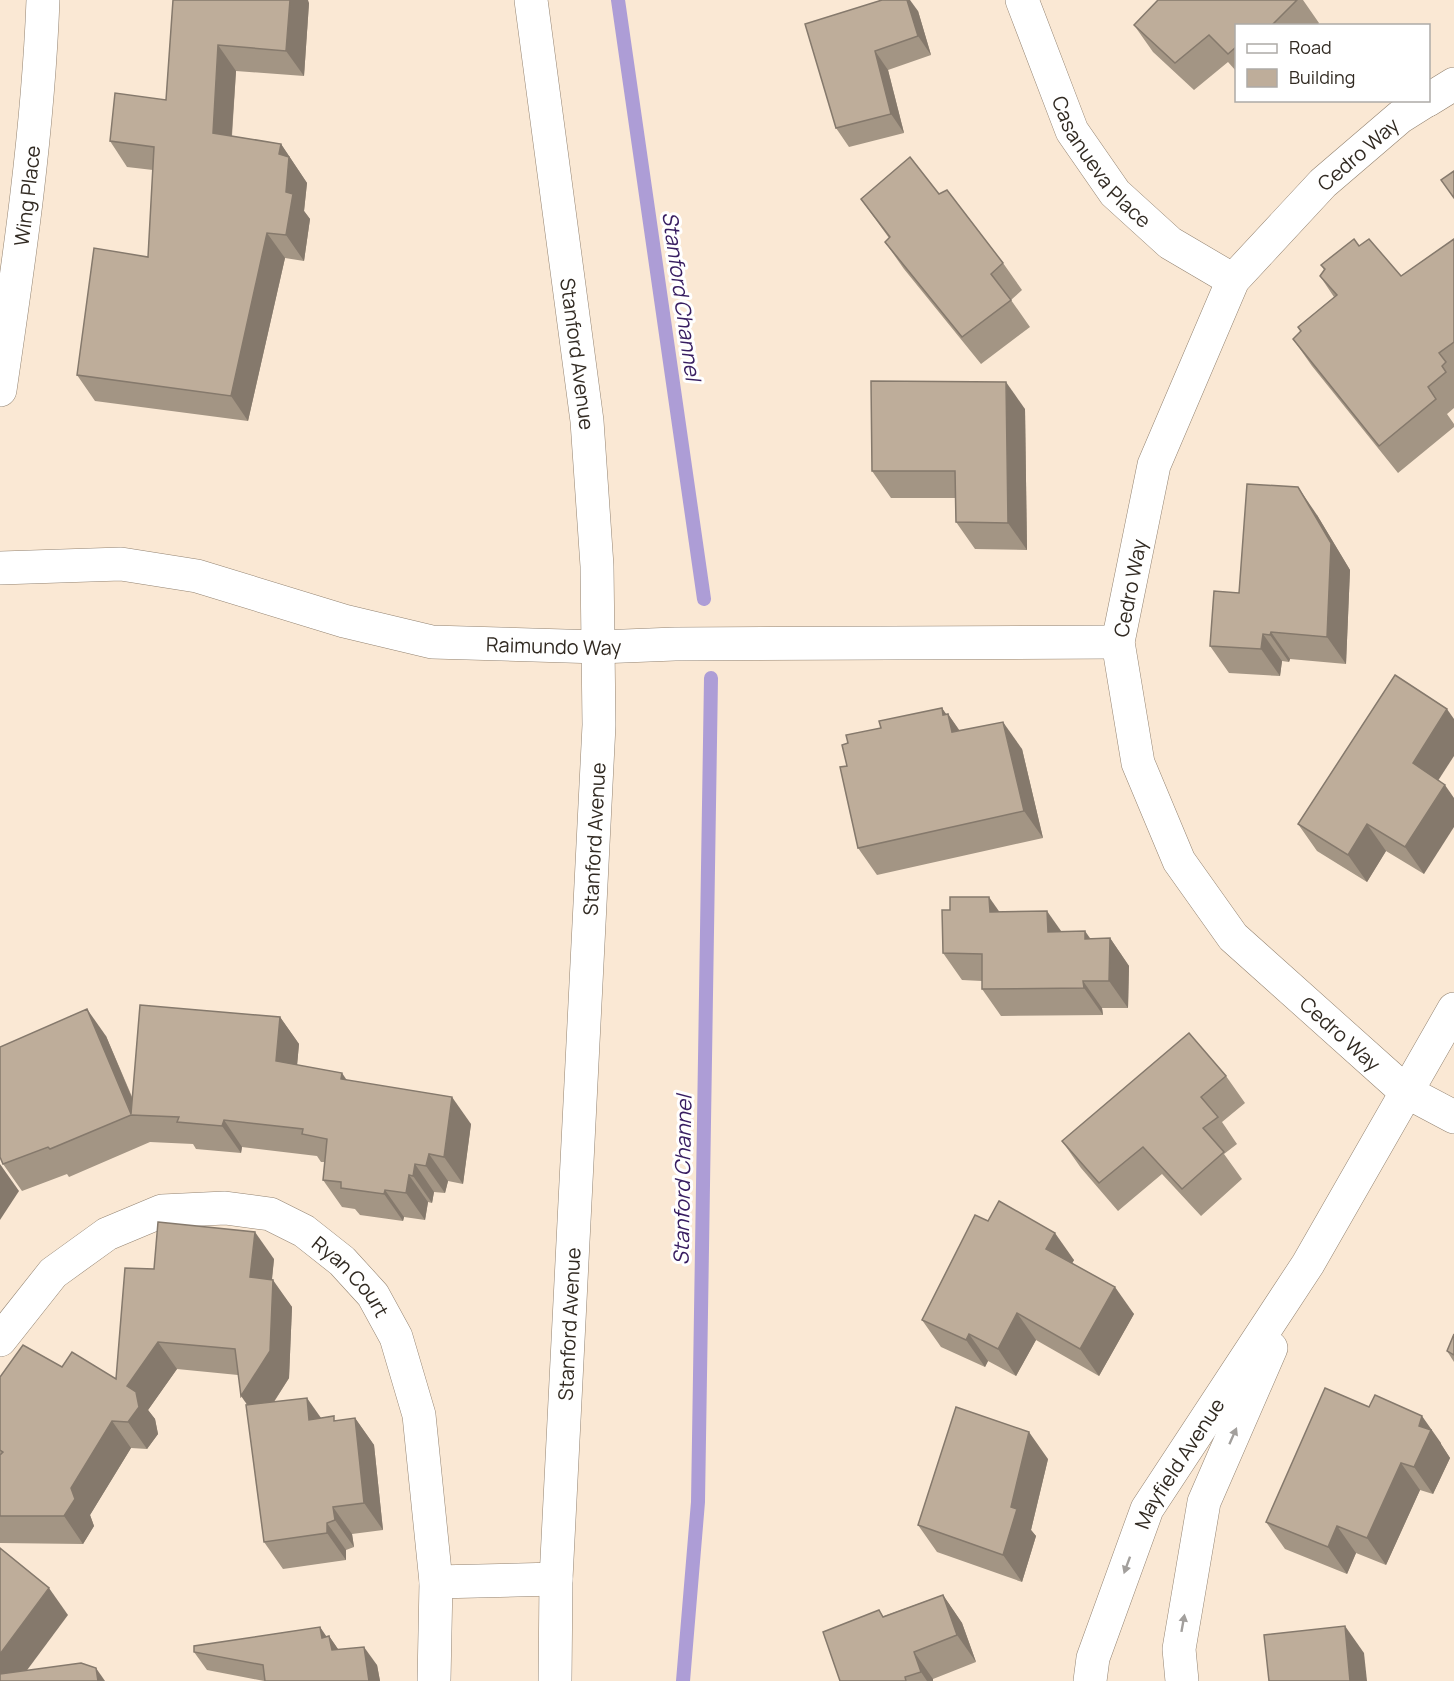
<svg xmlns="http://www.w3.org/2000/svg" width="1454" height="1681" font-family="Manrope,sans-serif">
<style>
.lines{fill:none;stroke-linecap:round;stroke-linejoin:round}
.stream{stroke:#ad9dd6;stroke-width:14}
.street-casing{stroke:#938371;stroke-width:34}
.secondary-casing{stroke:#938371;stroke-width:34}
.street{stroke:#fff;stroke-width:33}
.secondary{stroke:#fff;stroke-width:33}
.wall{fill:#a39584}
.shaded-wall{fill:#85796c}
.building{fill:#bead9a;stroke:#85796c;stroke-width:1.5}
.oneway{fill:#a29f9c}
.labels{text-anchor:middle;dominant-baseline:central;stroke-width:6;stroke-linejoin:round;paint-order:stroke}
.street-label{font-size:20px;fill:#312a22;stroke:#fff}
.water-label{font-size:21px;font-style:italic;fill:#371c60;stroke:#fff}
</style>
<rect width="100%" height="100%" fill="#fae8d4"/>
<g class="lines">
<g class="stream">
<polyline points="618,0 704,599"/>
<polyline points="683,1681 698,1502 711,678"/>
</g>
<g class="street-casing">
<g id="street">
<path id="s1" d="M1022 0 1072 131 1115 193 1170 243 1233 280"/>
<path id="s2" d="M1427 100 1400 117 1323 183 1233 280 1154 465 1118 642 1138 763 1179 861 1233 937 1405 1091 1454 1117"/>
<polyline points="1428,100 1454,84"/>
<path id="s3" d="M0 390C19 261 38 131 43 0"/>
<path id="s4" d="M0 568 121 564 197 576 344 621 432 642 599 647 675 644 1118 642"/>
<path id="s5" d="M0 1340 53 1273 107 1234 162 1211 225 1208 270 1214 304 1231 342 1261 373 1295 396 1337 419 1415 436 1582 434 1681"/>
<polyline points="436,1582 556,1579"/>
<path id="s6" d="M1090 1681 1093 1658 1147 1509 1308 1264 1454 1009"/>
<polyline points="1182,1681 1179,1649 1204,1502 1271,1348"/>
</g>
</g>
<g class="secondary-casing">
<g id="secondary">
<path id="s7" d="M531 0 587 421 597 566 599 725 556 1579 555 1681"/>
</g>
</g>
<use href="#street" class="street"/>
<use href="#secondary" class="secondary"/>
</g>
<g class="wall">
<polygon points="173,0 309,3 304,76 236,71 232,136 281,144 307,183 304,211 310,219 304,261 285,258 248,421 95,401 77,375 148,257 153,170 127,167 110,141 166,100"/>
<polygon points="882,0 918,11 931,55 888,70 904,133 849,147 836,128"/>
<polygon points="1158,0 1303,0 1319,23 1317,26 1236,26 1236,71 1228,62 1194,90 1153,52 1134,25"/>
<polygon points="939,194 1003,263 1022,290 1011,300 1030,327 981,364 904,269 885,242 889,238 861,199"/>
<polygon points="1454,239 1454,408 1447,414 1454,424 1454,427 1398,473 1312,366 1293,339 1301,332 1298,327 1334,297 1320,276 1324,270 1321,265 1359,246 1401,276"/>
<polygon points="1025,409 1027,550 975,549 956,522 955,498 891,498 872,471"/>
<polygon points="1317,515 1350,570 1346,664 1290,659 1289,662 1282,661 1280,676 1229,673 1210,646 1239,593"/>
<polygon points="942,708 946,715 948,714 960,731 1022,749 1043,838 877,875 858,848 847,766 848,743 881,728"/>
<polygon points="1438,780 1424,874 1386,851 1367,882 1317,851 1298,824"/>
<polygon points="999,912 1061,932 1090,939 1110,938 1129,966 1128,1008 1102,1008 1103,1015 1001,1016 982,989 982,981 962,980 943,953"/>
<polygon points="280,1017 299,1044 297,1065 347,1080 471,1124 463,1184 448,1181 445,1193 434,1192 432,1203 428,1202 425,1220 404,1217 403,1221 360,1215 355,1209 342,1207 323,1180 325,1162 321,1162 317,1156 242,1147 241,1153 196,1149 193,1144 150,1142 69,1177 67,1174 22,1191 3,1164 106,1036 133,1099"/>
<polygon points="1226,1076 1245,1103 1222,1122 1237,1144 1224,1154 1242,1179 1201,1216 1162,1174 1118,1211 1081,1168 1062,1141"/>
<polygon points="988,1221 1074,1260 1072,1263 1134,1314 1099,1376 1036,1340 1016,1376 988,1361 985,1367 941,1347 922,1320"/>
<polygon points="274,1259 272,1280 292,1307 289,1378 274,1402 321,1418 337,1421 355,1418 374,1445 383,1530 352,1534 354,1547 346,1550 346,1560 283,1569 264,1542 247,1405 238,1375 177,1369 148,1410 155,1419 158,1434 147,1449 131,1448 90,1515 94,1526 83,1544 0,1543 0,1377 62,1367 116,1379 154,1269"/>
<polygon points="1454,1334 1454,1362 1447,1351"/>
<polygon points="1441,1443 1441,1444 1450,1458 1433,1494 1420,1490 1386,1565 1356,1553 1347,1574 1285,1549 1266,1522"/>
<polygon points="1048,1459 1031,1530 1036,1536 1022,1582 937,1552 918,1525"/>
<polygon points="943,1595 962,1623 976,1662 933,1679 933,1681 840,1681 884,1616"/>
<polygon points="320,1627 326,1637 329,1636 338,1649 377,1665 380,1681 264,1681 207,1670 194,1652"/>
</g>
<g class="shaded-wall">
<polygon points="290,0 308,0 309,3 304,76 286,51"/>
<polygon points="907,0 910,0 918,11 931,55 918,36"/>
<polygon points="218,45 236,71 230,159 213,133"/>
<polygon points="875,51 888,70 904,133 891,114"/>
<polygon points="281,144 307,183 304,211 310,219 304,261 286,235 286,192 279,154"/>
<polygon points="267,233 285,258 248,421 231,396"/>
<polygon points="1006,382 1025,409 1027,550 1008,523"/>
<polygon points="1298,487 1317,515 1350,570 1346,664 1327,637"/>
<polygon points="1271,632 1290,659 1289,662 1270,635"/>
<polygon points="1263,634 1282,661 1280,676 1261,649"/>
<polygon points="942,708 949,718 948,714 967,742 952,732 943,715"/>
<polygon points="1447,709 1454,719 1454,756 1432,790 1413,763"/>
<polygon points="1003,722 1022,749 1043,838 1024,811"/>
<polygon points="1445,785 1454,798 1454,827 1424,874 1405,847"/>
<polygon points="1367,824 1386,851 1367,882 1348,855"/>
<polygon points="989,897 1008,924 990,912"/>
<polygon points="1047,911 1066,938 1048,932"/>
<polygon points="1085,931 1104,958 1085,939"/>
<polygon points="1110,938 1129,966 1128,1008 1109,981"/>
<polygon points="1083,981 1102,1008 1103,1015 1084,988"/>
<polygon points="87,1009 106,1036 139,1115 132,1115"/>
<polygon points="280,1017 299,1044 295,1088 276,1061"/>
<polygon points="342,1073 361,1101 341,1079"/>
<polygon points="452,1097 471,1124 463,1184 444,1157"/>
<polygon points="224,1120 242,1147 241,1153 222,1126"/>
<polygon points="429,1154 448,1181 445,1193 426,1166"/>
<polygon points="0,1164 19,1191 0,1220"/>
<polygon points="415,1164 434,1192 432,1203 413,1176"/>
<polygon points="409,1175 428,1202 425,1220 406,1193"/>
<polygon points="385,1190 404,1217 403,1221 384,1194"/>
<polygon points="255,1232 274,1259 269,1305 250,1277"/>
<polygon points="1055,1233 1074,1260 1065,1276 1046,1249"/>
<polygon points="273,1280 292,1307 289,1378 260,1423 241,1396"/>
<polygon points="1115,1287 1134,1314 1099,1376 1080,1349"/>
<polygon points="1017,1313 1036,1340 1016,1376 998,1349"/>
<polygon points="969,1334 988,1361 985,1367 966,1340"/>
<polygon points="158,1342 177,1369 148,1410 155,1419 158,1434 147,1449 128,1422 127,1386"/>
<polygon points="307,1398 326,1425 309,1420"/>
<polygon points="1422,1416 1441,1443 1441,1444 1450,1458 1433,1494 1414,1467 1419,1426"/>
<polygon points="355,1418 374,1445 383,1530 364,1503"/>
<polygon points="112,1421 131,1448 90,1515 94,1526 83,1544 64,1516 71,1488"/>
<polygon points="1029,1432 1048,1459 1031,1530 1036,1536 1022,1582 1003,1555 1011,1507"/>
<polygon points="1401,1463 1420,1490 1386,1565 1367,1538"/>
<polygon points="333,1507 352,1534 354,1547 335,1520"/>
<polygon points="327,1523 346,1550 346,1560 327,1533"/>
<polygon points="1337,1526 1356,1553 1347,1574 1328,1547"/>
<polygon points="49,1588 68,1615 19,1681 0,1681 0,1654"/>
<polygon points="943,1595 962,1623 976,1662 957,1635"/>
<polygon points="1345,1626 1364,1653 1367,1681 1350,1681"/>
<polygon points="320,1627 331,1643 329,1636 342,1655 346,1669 322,1638"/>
<polygon points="364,1647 377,1665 380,1681 369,1681"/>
<polygon points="914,1652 933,1679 933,1681 927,1681 921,1672"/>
<polygon points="96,1668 105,1681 98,1681"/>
</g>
<g class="building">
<polygon points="173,0 290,0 286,51 218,45 213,133 281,144 279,154 289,157 286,192 293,194 286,235 267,233 231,396 77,375 94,248 148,257 154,147 110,141 115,93 166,100"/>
<polygon points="882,0 907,0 918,36 875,51 891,114 836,128 805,24"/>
<polygon points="1158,0 1297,0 1271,26 1236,26 1236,47 1228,54 1209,35 1175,63 1134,25"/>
<polygon points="910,157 939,194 947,190 1003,263 991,274 1011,300 962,337 885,242 890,237 861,199"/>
<polygon points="1454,171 1454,198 1441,180"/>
<polygon points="1354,239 1359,246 1369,239 1401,276 1454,239 1454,342 1439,353 1446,362 1442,366 1446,372 1428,387 1436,399 1379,446 1293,339 1301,331 1298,327 1337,295 1320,276 1325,269 1321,265"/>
<polygon points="871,381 1006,382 1008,523 956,522 955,471 872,471"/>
<polygon points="1247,484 1298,487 1331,543 1327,637 1271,632 1270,635 1263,634 1261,649 1210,646 1214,591 1239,593"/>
<polygon points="1395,675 1447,709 1413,763 1445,785 1405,847 1367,824 1348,855 1298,824"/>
<polygon points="942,708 943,715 948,714 952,732 1003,722 1024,811 858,848 840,767 847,766 842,745 848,743 846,735 881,728 879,721"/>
<polygon points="950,897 989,897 990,912 1047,911 1048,932 1085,931 1085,939 1110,938 1109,981 1083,981 1084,988 982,989 982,954 943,953 942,910 950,910"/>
<polygon points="140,1005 280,1017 276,1061 342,1073 341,1079 452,1097 444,1157 429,1154 426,1166 415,1164 413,1176 409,1175 406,1193 385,1190 384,1194 341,1188 341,1182 323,1180 327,1139 302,1134 303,1129 224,1120 222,1126 177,1122 179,1117 131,1115 50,1149 48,1147 3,1164 0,1157 0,1047 87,1009 131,1114"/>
<polygon points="1189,1033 1226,1076 1201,1097 1218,1117 1203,1128 1224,1152 1182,1189 1143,1147 1099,1183 1062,1141"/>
<polygon points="999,1201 1055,1233 1046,1249 1115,1287 1080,1349 1017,1313 998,1349 969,1334 966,1340 922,1320 975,1215 988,1221"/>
<polygon points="158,1222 255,1232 250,1277 273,1280 270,1351 241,1396 235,1349 158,1342 127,1386 136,1392 139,1407 128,1422 112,1421 71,1488 75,1499 64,1516 0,1516 0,1455 3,1452 0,1450 0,1377 23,1345 62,1367 72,1352 116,1379 125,1268 154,1269"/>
<polygon points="1454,1334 1454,1355 1447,1351"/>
<polygon points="1325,1388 1369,1407 1375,1395 1422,1416 1419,1426 1431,1430 1414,1467 1401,1463 1367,1538 1337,1526 1328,1547 1266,1522"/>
<polygon points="307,1398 309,1420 334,1416 334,1421 355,1418 364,1503 333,1507 335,1520 327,1523 327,1533 264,1542 246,1405"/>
<polygon points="956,1407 1029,1432 1011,1507 1017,1509 1003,1555 918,1525"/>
<polygon points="0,1548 49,1588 0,1654"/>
<polygon points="943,1595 957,1635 914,1652 921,1672 905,1677 906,1681 840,1681 823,1632 879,1610 883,1617"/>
<polygon points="1345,1626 1350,1681 1269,1681 1264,1635"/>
<polygon points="320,1627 322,1638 329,1636 332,1650 364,1647 369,1681 265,1681 263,1665 194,1652 194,1646"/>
<polygon points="81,1663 96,1668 98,1681 0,1681 0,1674"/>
</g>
<defs><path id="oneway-solid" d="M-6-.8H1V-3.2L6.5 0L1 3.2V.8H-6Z" transform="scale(1.5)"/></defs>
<g class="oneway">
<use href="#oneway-solid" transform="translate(1233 1436) rotate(-66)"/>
<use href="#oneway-solid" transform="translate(1127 1565) rotate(110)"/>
<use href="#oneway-solid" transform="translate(1183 1623) rotate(-80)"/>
</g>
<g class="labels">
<g class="street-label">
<text transform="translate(1358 154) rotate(-41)">Cedro Way</text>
<text stroke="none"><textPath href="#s1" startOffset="182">Casanueva Place</textPath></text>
<text stroke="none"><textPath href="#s3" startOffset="196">Wing Place</textPath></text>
<text stroke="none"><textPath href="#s7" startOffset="357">Stanford Avenue</textPath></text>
<text transform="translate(1130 588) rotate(-79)">Cedro Way</text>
<text stroke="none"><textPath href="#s4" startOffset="564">Raimundo Way</textPath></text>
<text transform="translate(594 839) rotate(-87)">Stanford Avenue</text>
<text stroke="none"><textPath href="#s2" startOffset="1114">Cedro Way</textPath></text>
<text stroke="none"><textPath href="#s5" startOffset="424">Ryan Court</textPath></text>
<text transform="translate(569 1324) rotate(-87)">Stanford Avenue</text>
<text stroke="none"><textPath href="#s6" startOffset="237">Mayfield Avenue</textPath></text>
</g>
<g class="water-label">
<text transform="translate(682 296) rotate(82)">Stanford Channel</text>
<text transform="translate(682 1180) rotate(-89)">Stanford Channel</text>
</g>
</g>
<rect x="1235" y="24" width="195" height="78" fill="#ffffff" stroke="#adaaa7" stroke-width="1.5"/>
<rect x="1247" y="44" width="30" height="9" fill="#ffffff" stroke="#adaaa7" stroke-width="1.5"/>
<text x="1289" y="54" font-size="18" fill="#312a22">Road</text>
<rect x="1247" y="69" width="30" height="18" fill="#bead9a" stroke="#adaaa7" stroke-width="1.5"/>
<text x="1289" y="84" font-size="18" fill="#312a22">Building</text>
</svg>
